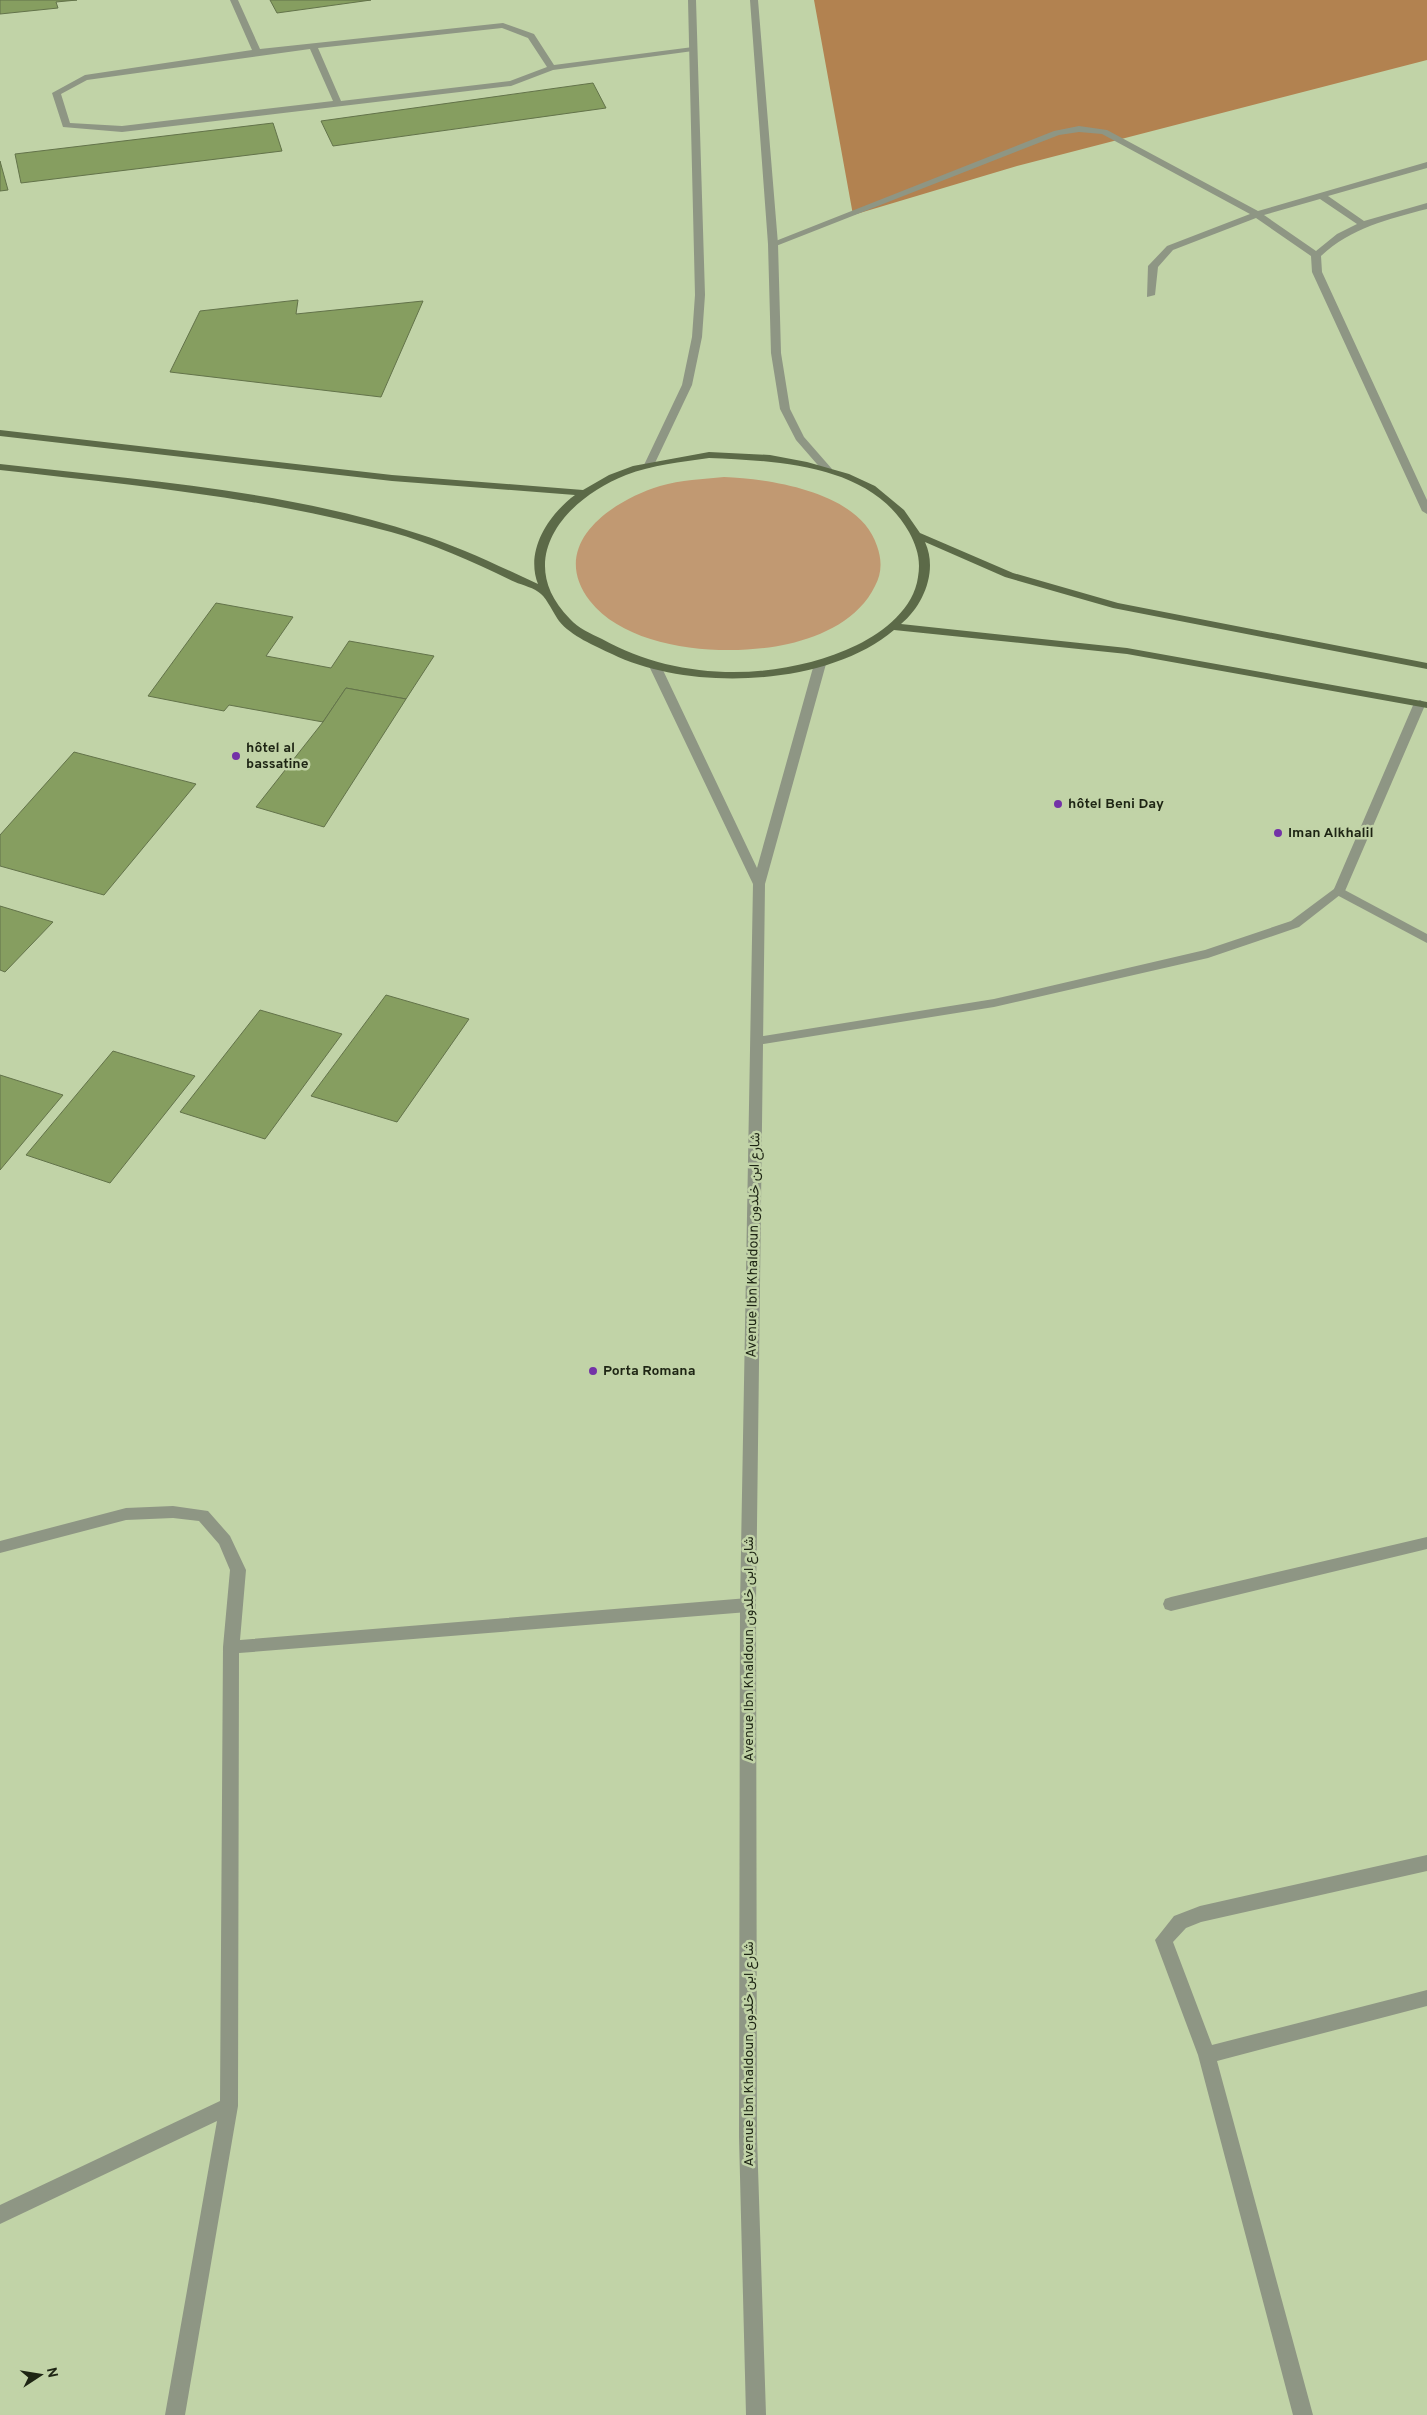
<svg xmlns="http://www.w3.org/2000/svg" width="1427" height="2415" font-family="Overpass,Vazirmatn,sans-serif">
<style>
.green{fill:#c19972}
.forest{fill:#b28250}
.building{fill:#869e60;stroke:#63734a}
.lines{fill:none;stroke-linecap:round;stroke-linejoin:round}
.service{fill:#8e9684;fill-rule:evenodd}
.minor{fill:#8e9684;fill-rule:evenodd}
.tertiary{fill:#8e9684;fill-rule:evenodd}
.primary{fill:#5c6a48;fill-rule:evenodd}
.poi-dot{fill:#7332a7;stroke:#c1d3a7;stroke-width:2}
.labels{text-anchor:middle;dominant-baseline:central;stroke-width:5;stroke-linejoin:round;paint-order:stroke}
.poi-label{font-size:14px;font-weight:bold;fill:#1e2514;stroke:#c1d3a7;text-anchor:start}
.street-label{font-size:14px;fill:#1e2514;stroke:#c1d3a7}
</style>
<rect width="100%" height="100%" fill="#c1d3a7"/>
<path class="green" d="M724 477C771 479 860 492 877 546 882 560 882 573 875 586 859 619 823 636 788 644 731 657 630 652 590 601 547 545 611 501 660 486 681 480 703 479 724 477Z"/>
<polygon class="forest" points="814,0 1427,0 1427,60 1017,166 853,215"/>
<g class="building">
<polygon points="0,0 77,0 56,2 58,8 0,14"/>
<polygon points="270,0 371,0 277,13"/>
<polygon points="593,83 606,108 333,146 321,121"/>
<polygon points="273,123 282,151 21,183 15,154"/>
<polygon points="0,161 8,190 0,191"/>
<polygon points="298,300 296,314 423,301 381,397 170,372 200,311"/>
<polygon points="216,603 293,617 266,656 331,668 349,641 434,656 406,699 346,688 323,722 229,705 224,711 148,696"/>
<polygon points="346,688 406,699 324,827 256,807 323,722"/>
<polygon points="74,752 196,784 104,895 0,866 0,835"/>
<polygon points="0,906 53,922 5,972 0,970"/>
<polygon points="386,995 469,1019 397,1122 311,1096"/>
<polygon points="260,1010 342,1034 265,1139 180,1112"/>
<polygon points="113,1051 195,1076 110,1183 26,1155"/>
<polygon points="0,1075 63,1095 0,1170"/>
</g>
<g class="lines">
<g class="service">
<path d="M230 0H238L260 49 503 23 534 34 554 65 693 47 697 49 693 51 553 70 511 86 122 132 63 127 52 93 85 75 252 50ZM502 28 528 38 547 67 510 81 341 101 318 48ZM310 49 333 101 122 126 70 123 61 94 87 80Z"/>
<polygon points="1420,700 1426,703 1345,891 1299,927 1208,958 994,1007 757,1045 751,1041 757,1037 994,999 1205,950 1291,921 1334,889 1414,703"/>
</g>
<g class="minor">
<path d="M1079 126 1107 130 1258 211 1427 162V168L1328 196 1364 221 1427 203V209C1388 219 1351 228 1321 256L1322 272 1427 500V514L1422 511 1312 272 1311 256 1256 218 1173 250 1158 267 1155 295 1147 297 1148 266 1167 246 1250 214 1102 134 1079 132 1059 135 776 246 768 244 1054 131ZM1320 199 1357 224 1337 234 1316 251 1264 215Z"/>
<polygon points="1339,887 1427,934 1427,943 1335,894 1333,891 1335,888"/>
<polygon points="173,1506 208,1511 230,1536 246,1570 240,1640 748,1598 754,1600 756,1605 754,1610 748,1612 239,1653 238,2106 185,2415 165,2415 217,2121 0,2224 0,2205 220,2101 223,1647 230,1570 219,1544 199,1521 173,1518 126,1520 0,1553 0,1541 126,1508"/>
<polygon points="1427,1537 1427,1549 1171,1611 1165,1609 1163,1604 1165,1599 1171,1597"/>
<polygon points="1427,1855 1427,1871 1201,1922 1186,1928 1173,1942 1212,2045 1427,1990 1427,2006 1217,2061 1313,2415 1293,2415 1198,2055 1155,1940 1174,1916 1200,1906"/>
</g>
<g class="tertiary">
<polygon points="688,0 696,0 705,295 702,337 692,385 654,465 649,468 644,465 682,385 692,337 695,295"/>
<polygon points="750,0 758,0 778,244 781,353 790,409 804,437 832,469 827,472 823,471 796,440 780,409 771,353 768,244"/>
<polygon points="820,661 826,664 765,884 756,1605 757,2137 766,2415 746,2415 739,2137 740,1605 753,884 649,666 655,663 661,666 757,868 814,664"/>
</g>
<path class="primary" d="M0 430 392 475 583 490 609 475 633 466 709 452 770 455 807 462 849 474 875 486 904 510 920 533 1013 573 1118 603 1427 663V669L1113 608 1005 577 925 542C938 570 924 605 901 624L1127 648 1427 702V708L1127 654 894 630C827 687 689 692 612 654 595 646 571 636 559 621 554 614 547 599 541 594 535 588 522 585 515 582 475 563 434 544 391 532 263 497 131 485 0 470V464C139 480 285 490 419 534 460 547 499 566 538 584 525 551 548 515 575 495L392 481 0 436ZM709 458C777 461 871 464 909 532 917 547 921 560 918 577 914 608 884 632 857 645 779 682 678 682 602 639 591 634 578 628 570 619 512 560 565 499 626 475 652 465 681 462 709 458Z"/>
</g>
<g class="poi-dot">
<circle cx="236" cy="756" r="5"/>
<circle cx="1058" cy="804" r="5"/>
<circle cx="1278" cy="833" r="5"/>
<circle cx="593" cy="1371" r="5"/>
</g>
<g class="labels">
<g class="poi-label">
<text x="246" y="748">hôtel al<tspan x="246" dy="16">bassatine</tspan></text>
<text x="1068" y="804">hôtel Beni Day</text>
<text x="1288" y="833">Iman Alkhalil</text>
<text x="603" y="1371">Porta Romana</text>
</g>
<g class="street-label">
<text transform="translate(754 1245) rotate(-89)">Avenue Ibn Khaldoun شارع ابن خلدون</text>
<text transform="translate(749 1649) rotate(-90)">Avenue Ibn Khaldoun شارع ابن خلدون</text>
<text transform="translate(749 2054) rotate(-90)">Avenue Ibn Khaldoun شارع ابن خلدون</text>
</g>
</g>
<g transform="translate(40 2375) rotate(78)" stroke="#c1d3a7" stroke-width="4" paint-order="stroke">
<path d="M0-4L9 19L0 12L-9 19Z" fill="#1e2514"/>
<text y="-8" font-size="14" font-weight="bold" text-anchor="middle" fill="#1e2514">N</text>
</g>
</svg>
